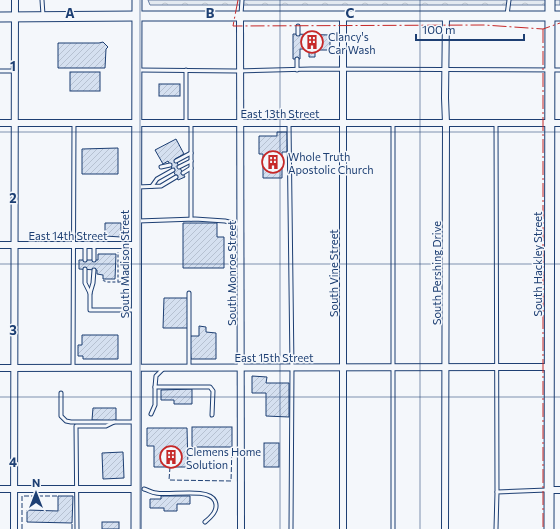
<svg xmlns="http://www.w3.org/2000/svg" width="560" height="529" font-family="Commissioner,sans-serif">
<style>
.park{fill:url(#park-crowns);stroke:#687fa3}
.building{fill:url(#building-hatch);stroke:#1d3f73}
.lines{fill:none;stroke-linecap:round;stroke-linejoin:round}
.lane-casing{stroke:#1d3f73;stroke-width:5}
.street-casing{stroke:#1d3f73;stroke-width:8}
.secondary-casing{stroke:#1d3f73;stroke-width:11}
.path{stroke:#5e769c;stroke-width:1.5;stroke-dasharray:3 2;stroke-linecap:butt}
.lane{stroke:#f4f7fb;stroke-width:3}
.street{stroke:#f4f7fb;stroke-width:6}
.secondary{stroke:#f4f7fb;stroke-width:9}
.fence{stroke:#1d3f73;stroke-width:1;stroke-dasharray:5 2;stroke-linecap:butt}
.power{stroke:#c62828;stroke-width:1;stroke-dasharray:14 3 2 3;stroke-linecap:butt}
.grid{fill:none;stroke:#1d3f73;stroke-width:1;stroke-opacity:0.55}
.labels{text-anchor:middle;dominant-baseline:central;stroke-width:3;stroke-linejoin:round;paint-order:stroke}
.poi-label{font-size:11px;fill:#1d3f73;stroke:#f4f7fb;text-anchor:start}
.street-label{font-size:11px;fill:#1d3f73;stroke:#f4f7fb}
.grid-label{font-size:13px;text-anchor:middle;font-weight:bold;fill:#1d3f73;stroke:#f4f7fb;stroke-width:3;stroke-linejoin:round;paint-order:stroke}
</style>
<defs>
<pattern id="park-crowns" width="20" height="18" patternUnits="userSpaceOnUse"><rect width="20" height="18" fill="#e3e9f0"/><path d="M2 6a3 3 0 1 1 6 0M12 15a3 3 0 1 1 6 0" fill="none" stroke="#c2c9d1"/></pattern>
<pattern id="building-hatch" width="6" height="6" patternUnits="userSpaceOnUse"><rect width="6" height="6" fill="#d5e0f0"/><path d="M-1 1l2-2M0 6l6-6M5 7l2-2" fill="none" stroke="#b6c1d1"/></pattern>
</defs>
<rect width="100%" height="100%" fill="#f4f7fb"/>
<polygon class="park" points="148,0 560,0 560,5 150,5"/>
<g class="building">
<polygon points="293,34 330,35 330,50 315,50 315,57 309,57 309,49 300,49 300,59 293,59"/>
<polygon points="103,42 108,47 106,49 105,68 58,68 58,43 99,43"/>
<rect x="70" y="72" width="30" height="19"/>
<rect x="159" y="84" width="21" height="12"/>
<polygon points="277,132 287,132 287,152 282,152 282,178 263,178 263,154 259,154 259,136 277,136"/>
<polygon points="176,139 184,154 175,159 185,177 178,180 168,161 163,164 155,150"/>
<polygon points="118,148 118,174 82,174 82,149"/>
<polygon points="105,223 121,223 121,237 105,236"/>
<polygon points="183,223 217,223 217,237 224,237 224,268 183,268"/>
<polygon points="98,254 116,254 115,279 103,279 103,275 97,274 97,270 79,269 79,260 98,260"/>
<polygon points="164,298 189,298 189,328 163,328"/>
<polygon points="199,326 206,327 206,332 216,333 216,359 191,359 189,336 199,336"/>
<polygon points="82,335 118,335 118,359 83,359 83,356 78,356 78,345 82,345"/>
<polygon points="252,376 267,377 266,383 289,383 289,417 266,416 266,393 252,393"/>
<polygon points="192,389 192,404 174,404 174,400 161,400 161,390"/>
<polygon points="93,408 116,408 116,421 92,420"/>
<rect x="192" y="427" width="40" height="20"/>
<polygon points="147,428 187,428 188,467 154,467 154,446 147,446"/>
<rect x="264" y="443" width="15" height="24"/>
<polygon points="123,452 124,478 103,479 102,453"/>
<polygon points="58,496 73,496 72,523 27,522 27,510 58,511"/>
<polygon points="161,496 190,496 190,504 177,504 177,511 164,511 164,508 150,508 150,499 161,499"/>
<rect x="102" y="522" width="17" height="7"/>
</g>
<g class="lines">
<g class="lane-casing">
<g id="lane">
<polyline points="42,0 43,15"/>
<polyline points="241,14 242,0"/>
<polyline points="507,15 509,0"/>
<polyline points="298,34 298,26"/>
<polyline points="138,70 236,71 311,69 560,70"/>
<polyline points="297,70 297,59"/>
<polyline points="0,71 16,71"/>
<polyline points="186,123 186,70"/>
<polyline points="191,123 191,219"/>
<polyline points="289,123 292,367 291,529"/>
<polyline points="496,123 497,492"/>
<polyline points="176,161 191,153"/>
<polyline points="161,167 170,165"/>
<polyline points="179,167 191,161"/>
<polyline points="183,173 191,168"/>
<polyline points="152,186 157,179 173,170"/>
<polyline points="138,187 161,186 176,177"/>
<polyline points="138,221 195,219 225,221 241,225"/>
<polyline points="85,245 85,260"/>
<polyline points="94,260 94,245"/>
<polyline points="85,269 85,283 90,293"/>
<polyline points="94,270 93,283 90,293 90,310 136,310"/>
<polyline points="73,367 74,123"/>
<polyline points="189,367 189,293"/>
<polyline points="164,368 156,376 155,387 210,387 213,391 212,415"/>
<polyline points="61,393 61,416 66,421 71,422 135,422"/>
<polyline points="151,414 155,405 155,387"/>
<path d="M144 489C148 490 152 493 156 493 169 496 209 487 215 501 219 510 211 517 205 522"/>
<polyline points="77,529 76,426 106,426 114,422"/>
<polyline points="393,529 393,123"/>
<polyline points="496,529 497,492 547,490"/>
</g>
</g>
<g class="street-casing">
<g id="street">
<polyline points="240,16 241,529"/>
<polyline points="343,16 343,529"/>
<polyline points="0,123 560,123"/>
<polyline points="0,245 136,245"/>
<polyline points="0,368 549,367"/>
<polyline points="0,489 136,489"/>
<polyline points="549,490 560,490"/>
<polyline points="14,529 15,0"/>
<polyline points="445,529 446,123 445,98 446,16"/>
</g>
</g>
<g class="secondary-casing">
<g id="secondary">
<polyline points="0,17 137,16 560,16"/>
<polyline points="136,529 137,0"/>
<polyline points="549,529 550,0"/>
</g>
</g>
<g class="path">
<polyline points="103,280 106,282 118,282 118,252"/>
<polyline points="118,282 127,282"/>
</g>
<use href="#lane" class="lane"/>
<use href="#street" class="street"/>
<use href="#secondary" class="secondary"/>
<g class="fence">
<polyline points="170,467 169,480 231,481 232,447"/>
<polyline points="22,529 22,496 58,496"/>
<polyline points="72,529 72,523"/>
</g>
<g class="power">
<polyline points="238,0 233,26 484,25 543,29 560,23"/>
<polyline points="543,29 543,529"/>
</g>
</g>
<path class="grid" d="M140 0V529M280 0V529M420 0V529M0 132H560M0 264H560M0 397H560"/>
<defs>
<g id="building-ring" transform="scale(1.15)"><circle r="9.5" fill="#f4f7fb" stroke="#c62828" stroke-width="1.5"/><path d="M-4-6H4V6H1V3H-1V6H-4ZM-2.5-4.3h1.7v1.8h-1.7ZM.8-4.3h1.7v1.8H.8ZM-2.5-1h1.7V.8h-1.7ZM.8-1h1.7V.8H.8Z" fill="#c62828"/></g>
</defs>
<g fill-rule="evenodd">
<use href="#building-ring" x="312" y="42"/>
<use href="#building-ring" x="273" y="162"/>
<use href="#building-ring" x="171" y="457"/>
</g>
<g class="labels">
<g class="poi-label">
<text x="328" y="36">Clancy's<tspan x="328" dy="13">Car Wash</tspan></text>
<text x="288" y="156">Whole Truth<tspan x="288" dy="13">Apostolic Church</tspan></text>
<text x="186" y="451">Clemens Home<tspan x="186" dy="13">Solution</tspan></text>
</g>
<g class="street-label">
<text x="280" y="113">East 13th Street</text>
<text x="68" y="235">East 14th Street</text>
<text transform="translate(124 264) rotate(-90)">South Madison Street</text>
<text transform="translate(537 264) rotate(-90)">South Hackley Street</text>
<text transform="translate(231 273) rotate(-90)">South Monroe Street</text>
<text transform="translate(333 273) rotate(-90)">South Vine Street</text>
<text transform="translate(436 273) rotate(-90)">South Pershing Drive</text>
<text x="274" y="357">East 15th Street</text>
</g>
</g>
<g class="grid-label">
<text x="70" y="18">A</text>
<text x="210" y="18">B</text>
<text x="350" y="18">C</text>
<text x="13" y="71">1</text>
<text x="13" y="203">2</text>
<text x="13" y="335">3</text>
<text x="13" y="467">4</text>
</g>
<g transform="translate(36 493)" stroke="#f4f7fb" stroke-width="3" paint-order="stroke">
<path d="M0-3L7 15L0 10L-7 15Z" fill="#1d3f73"/>
<text y="-6" font-size="11" font-weight="bold" text-anchor="middle" fill="#1d3f73">N</text>
</g>
<path d="M416 34v6h108v-6" fill="none" stroke="#1d3f73" stroke-width="2"/>
<text x="422" y="34" font-size="12" fill="#1d3f73" stroke="#f4f7fb" stroke-width="3" paint-order="stroke">100 m</text>
</svg>
